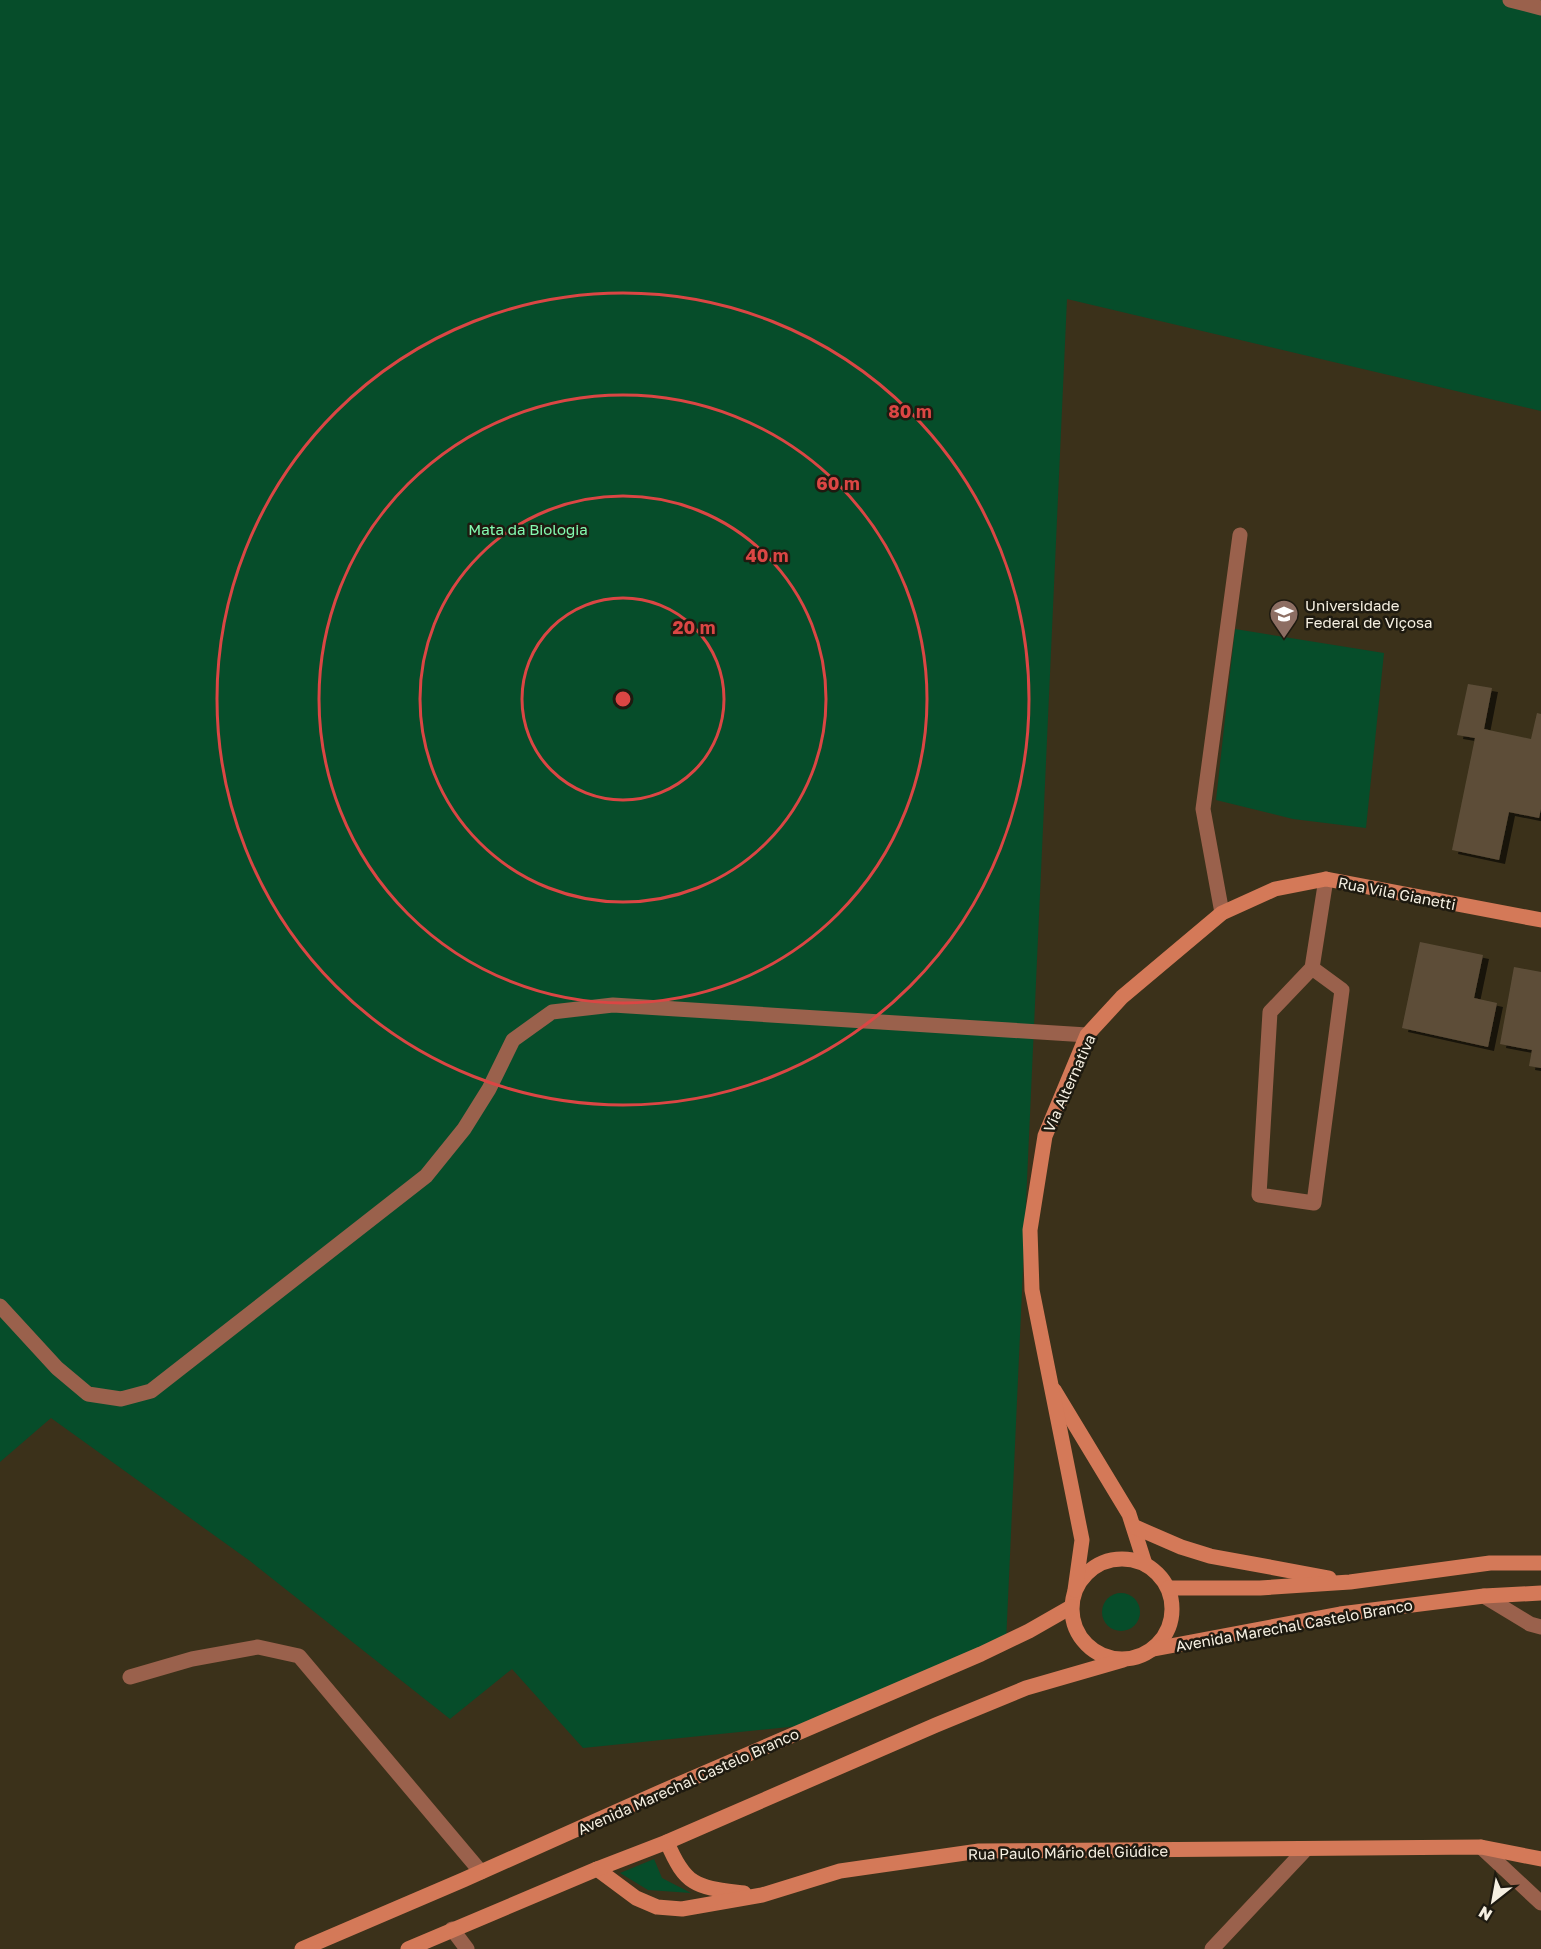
<svg xmlns="http://www.w3.org/2000/svg" width="1541" height="1949" font-family="'Golos Text',sans-serif">
<style>
.green{fill:#064d2a}
.building{fill:#5d4e39;filter:url(#shadow)}
.lines{fill:none;stroke-linecap:round;stroke-linejoin:round}
.lane{stroke:#9a614c;stroke-width:15}
.street{stroke:#9a614c;stroke-width:15}
.secondary{stroke:#d47958;stroke-width:15}
.ring{fill:none;stroke:#db4644;stroke-width:3}
.labels{text-anchor:middle;dominant-baseline:central;stroke-width:5;stroke-linejoin:round;paint-order:stroke}
.park-label{font-size:15px;fill:#84fbb0;stroke:#1e1a10}
.poi-label{font-size:15px;fill:#f6f0e2;stroke:#1e1a10;text-anchor:start}
.street-label{font-size:15px;fill:#f6f0e2;stroke:#1e1a10}
.centre{fill:#db4644;stroke:#1e1a10;stroke-width:3}
.ring-label{font-size:18px;text-anchor:middle;font-weight:bold;fill:#db4644;stroke:#1e1a10;stroke-width:5;stroke-linejoin:round;paint-order:stroke}
</style>
<defs>
<filter id="shadow"><feDropShadow dx="6" dy="4" stdDeviation="0" flood-color="#0009"/></filter>
</defs>
<rect width="100%" height="100%" fill="#3b311a"/>
<g class="green">
<polygon points="0,0 1541,0 1541,411 1067,299 1006,1643 819,1724 583,1748 512,1669 450,1719 250,1561 51,1418 0,1462"/>
<polygon points="1235,629 1384,653 1366,828 1293,819 1216,800"/>
<circle cx="1121" cy="1612" r="19"/>
<polygon points="654,1859 662,1878 691,1893 648,1890 620,1873"/>
</g>
<g class="building">
<polygon points="1468,684 1492,688 1484,729 1531,739 1537,713 1541,714 1541,809 1539,818 1509,812 1499,860 1452,850 1475,738 1457,735"/>
<polygon points="1420,942 1483,955 1474,998 1497,1003 1488,1047 1402,1028"/>
<polygon points="1514,967 1541,972 1541,1068 1529,1066 1532,1050 1500,1044"/>
</g>
<g class="lines">
<g class="lane">
<polyline points="1312,968 1342,990 1314,1203 1259,1195 1270,1012 1312,968 1326,879"/>
<polyline points="1484,1596 1530,1624 1541,1627"/>
<polyline points="130,1677 192,1659 258,1647 299,1656 481,1872"/>
</g>
<g class="street">
<polyline points="1510,0 1541,8"/>
<polyline points="1222,913 1203,809 1240,535"/>
<polyline points="0,1306 57,1368 88,1394 121,1399 151,1391 426,1176 464,1129 489,1089 513,1040 552,1012 613,1005 1087,1035"/>
<polyline points="1481,1847 1541,1903"/>
<polyline points="452,1929 467,1949"/>
<polyline points="1212,1949 1306,1849"/>
</g>
<g class="secondary">
<polyline points="1054,1390 1129,1514 1145,1564"/>
<polyline points="1135,1527 1181,1547 1210,1556 1329,1578"/>
<circle cx="1122" cy="1609" r="50"/>
<polyline points="1168,1588 1260,1588 1350,1582 1490,1563 1541,1563"/>
<polyline points="1075,1590 1082,1540 1032,1290 1030,1230 1045,1136 1087,1035 1122,997 1222,913 1275,889 1326,879 1541,920"/>
<polyline points="1154,1649 1340,1614 1484,1596 1541,1593"/>
<path d="M667 1842C686 1888 698 1887 744 1893"/>
<polyline points="597,1869 636,1898 657,1907 682,1909 762,1895 840,1871 979,1851 1481,1847 1541,1859"/>
<polyline points="302,1949 463,1880 658,1793 981,1654 1029,1631 1071,1607"/>
<polyline points="408,1949 597,1869 667,1842 936,1725 1026,1688 1123,1660"/>
</g>
</g>
<g class="ring">
<circle cx="623" cy="699" r="101"/>
<circle cx="623" cy="699" r="203"/>
<circle cx="623" cy="699" r="304"/>
<circle cx="623" cy="699" r="406"/>
</g>
<defs>
<g id="university-pin" transform="scale(1.5)"><path d="M0 17L-7.5 6A9.5 9.5 0 1 1 7.5 6Z" fill="#8d6e63" stroke="#1e1a10"/><path d="M0-5L7-2L0 1L-7-2ZM-4 1L0 2.5L4 1V4Q0 6-4 4Z" fill="#fff"/></g>
</defs>
<g fill-rule="evenodd">
<use href="#university-pin" x="1284" y="614"/>
</g>
<g class="labels">
<g class="park-label">
<text x="528" y="529">Mata da Biologia</text>
</g>
<g class="poi-label">
<text x="1305" y="605">Universidade<tspan x="1305" dy="17">Federal de Viçosa</tspan></text>
</g>
<g class="street-label">
<text transform="translate(1397 893) rotate(11)">Rua Vila Gianetti</text>
<text transform="translate(1069 1083) rotate(-66)">Via Alternativa</text>
<text transform="translate(1294 1625) rotate(-10)">Avenida Marechal Castelo Branco</text>
<text transform="translate(688 1781) rotate(-24)">Avenida Marechal Castelo Branco</text>
<text transform="translate(1068 1852) rotate(-1)">Rua Paulo Mário del Giúdice</text>
</g>
</g>
<circle cx="623" cy="699" r="9" class="centre"/>
<g class="ring-label">
<text x="910" y="418">80 m</text>
<text x="838" y="490">60 m</text>
<text x="767" y="562">40 m</text>
<text x="694" y="634">20 m</text>
</g>
<g transform="translate(1493 1901) rotate(211)" stroke="#1e1a10" stroke-width="4.5" paint-order="stroke">
<path d="M0-4.5L10 22L0 15L-10 22Z" fill="#f6f0e2"/>
<text y="-9" font-size="16" font-weight="bold" text-anchor="middle" fill="#f6f0e2">N</text>
</g>
</svg>
